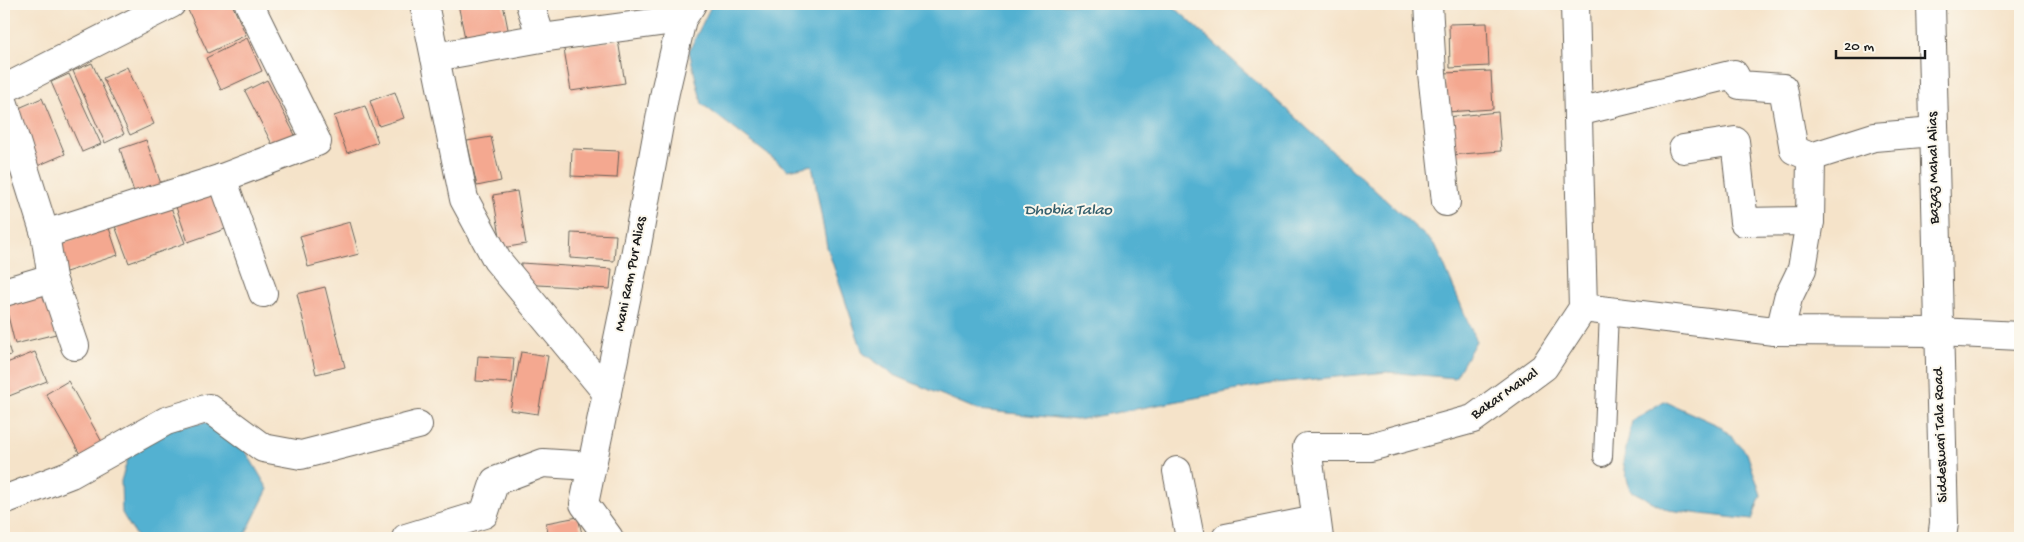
<svg xmlns="http://www.w3.org/2000/svg" width="2024" height="542" font-family="'Gochi Hand',sans-serif">
<style>
.water{fill:#52b1d1;stroke:#376676}
.building{fill:#f4a890}
.lines{fill:none;stroke-linecap:round;stroke-linejoin:round}
.lane-casing{stroke:#686259;stroke-width:20}
.street-casing{stroke:#686259;stroke-width:30}
.lane{stroke:#fff;stroke-width:18}
.street{stroke:#fff;stroke-width:28}
.labels{text-anchor:middle;dominant-baseline:central;stroke-width:4;stroke-linejoin:round;paint-order:stroke}
.street-label{font-size:15px;fill:#1c1c1c;stroke:#fbf7ec}
.water-label{font-size:16px;font-style:italic;fill:#345f6d;stroke:#fbf7ec}
</style>
<rect width="100%" height="100%" fill="#fbf7ec"/>
<filter id="ink" filterUnits="userSpaceOnUse"><feTurbulence type="fractalNoise" baseFrequency=".02" numOctaves="2"/><feDisplacementMap in="SourceGraphic" scale="10" xChannelSelector="R" yChannelSelector="G"/><feConvolveMatrix kernelMatrix="1 2 1 2 8 2 1 2 1" color-interpolation-filters="sRGB"/></filter>
<filter id="wash" filterUnits="userSpaceOnUse"><feTurbulence type="fractalNoise" baseFrequency=".0096" numOctaves="4" result="noise"/><feDisplacementMap in="SourceGraphic" scale="20" xChannelSelector="R" yChannelSelector="G"/><feGaussianBlur stdDeviation="1.12" result="paint"/><feColorMatrix in="noise" values="0 0 0 0 0 0 0 0 0 0 0 0 0 0 0 0 0 1.4 0 .05"/><feComposite in="paint" operator="in"/></filter>
<g filter="url(#wash)">
<rect width="100%" height="100%" fill="#f5e3c9"/>
<g class="water">
<polygon points="712,4 1171,4 1436,246 1476,341 1455,378 1387,372 1275,383 1077,420 978,410 894,375 863,353 827,247 812,165 788,170 702,104 689,51"/>
<polygon points="1664,401 1722,427 1747,453 1761,495 1752,520 1668,510 1630,490 1623,462 1632,421"/>
<polygon points="208,422 242,445 268,489 246,533 236,538 137,538 122,513 121,481 130,451 173,428"/>
</g>
<g id="blocks">
<g class="building">
<polygon points="198,4 232,4 246,35 208,53 187,8"/>
<polygon points="458,4 503,4 509,34 466,43"/>
<polygon points="1487,23 1489,66 1450,68 1449,24"/>
<polygon points="247,38 262,71 221,90 206,58"/>
<polygon points="618,40 625,83 571,91 564,49"/>
<polygon points="92,63 124,134 105,143 73,71"/>
<polygon points="127,67 154,124 130,135 103,78"/>
<polygon points="1491,71 1493,109 1446,112 1444,73"/>
<polygon points="69,74 101,144 82,152 51,82"/>
<polygon points="267,80 297,139 275,150 245,91"/>
<polygon points="395,92 404,118 379,126 370,101"/>
<polygon points="42,98 65,154 35,167 12,111"/>
<polygon points="365,106 378,142 347,153 334,116"/>
<polygon points="1498,112 1501,151 1449,155 1446,117"/>
<polygon points="491,137 501,181 477,186 467,141"/>
<polygon points="146,140 162,187 135,195 120,149"/>
<polygon points="572,149 619,151 617,178 571,176"/>
<polygon points="220,189 234,226 188,242 175,204"/>
<polygon points="517,191 526,244 502,248 493,195"/>
<polygon points="170,205 185,243 129,263 115,226"/>
<polygon points="350,222 359,254 308,267 300,236"/>
<polygon points="109,228 118,255 66,272 57,245"/>
<polygon points="571,233 616,235 614,261 570,258"/>
<polygon points="521,263 612,269 610,289 520,284"/>
<polygon points="44,287 56,334 15,344 4,300"/>
<polygon points="325,287 345,367 316,374 297,294"/>
<polygon points="4,331 11,355 4,357"/>
<polygon points="35,352 47,381 4,398 4,364"/>
<polygon points="521,352 548,356 538,414 510,410"/>
<polygon points="478,356 514,358 512,383 476,381"/>
<polygon points="68,381 107,451 85,463 46,394"/>
<polygon points="578,517 583,538 549,538 546,523"/>
</g>
</g>
</g>
<g filter="url(#ink)">
<use href="#blocks" fill-opacity="0" stroke="#686259" stroke-width="1"/>
<g class="lines">
<g class="lane-casing">
<polyline id="lane" points="1603,457 1609,312"/>
</g>
<g class="street-casing">
<g id="street">
<polyline points="424,4 464,199 497,260 607,393"/>
<polyline points="530,4 541,38"/>
<polyline points="1428,4 1432,73 1446,202"/>
<polyline points="1931,4 1944,523 1942,538"/>
<polyline points="435,57 541,38 682,19"/>
<polyline points="4,89 171,4"/>
<polyline points="4,104 45,234 52,278 75,346"/>
<polyline points="1578,112 1734,74 1740,85 1783,88 1794,150 1811,157 1810,221 1802,269 1788,298 1780,331"/>
<polyline points="1683,149 1735,141 1744,222 1810,221"/>
<polyline points="1811,157 1874,137 1934,132"/>
<polyline points="222,178 263,293"/>
<polyline points="45,234 222,178 317,142 249,4"/>
<polyline points="4,292 52,278"/>
<polyline points="1583,308 1774,331 1938,332 2020,336"/>
<polyline points="1177,471 1190,538"/>
<polyline points="4,500 71,474 166,421 209,408 263,448 301,455 418,425"/>
<polyline points="406,538 484,514 495,481 543,463 591,466"/>
<polyline points="609,538 584,504 635,256 665,92 682,19 692,4"/>
<polyline points="1226,538 1316,520"/>
<polyline points="1319,538 1307,447 1370,447 1473,419 1544,367 1583,308 1575,4"/>
</g>
</g>
<use href="#lane" class="lane"/>
<use href="#street" class="street"/>
</g>
</g>
<g class="labels">
<g class="street-label">
<text transform="translate(1934 168) rotate(-91)">Bazaz Mahal Alias</text>
<text transform="translate(631 274) rotate(-79)">Mani Ram Pur Alias</text>
<text transform="translate(1505 394) rotate(-35)">Bakar Mahal</text>
<text transform="translate(1941 435) rotate(-92)">Siddeswari Tala Road</text>
</g>
<g class="water-label">
<text x="1068" y="211">Dhobia Talao</text>
</g>
</g>
<rect width="2024" height="542" fill="none" stroke="#fbf7ec" stroke-width="20"/>
<path d="M1836 50v8h89v-8" fill="none" stroke="#1c1c1c" stroke-width="2.5"/>
<text x="1844" y="50" font-size="15" fill="#1c1c1c" stroke="#fbf7ec" stroke-width="4" paint-order="stroke">20 m</text>
</svg>
